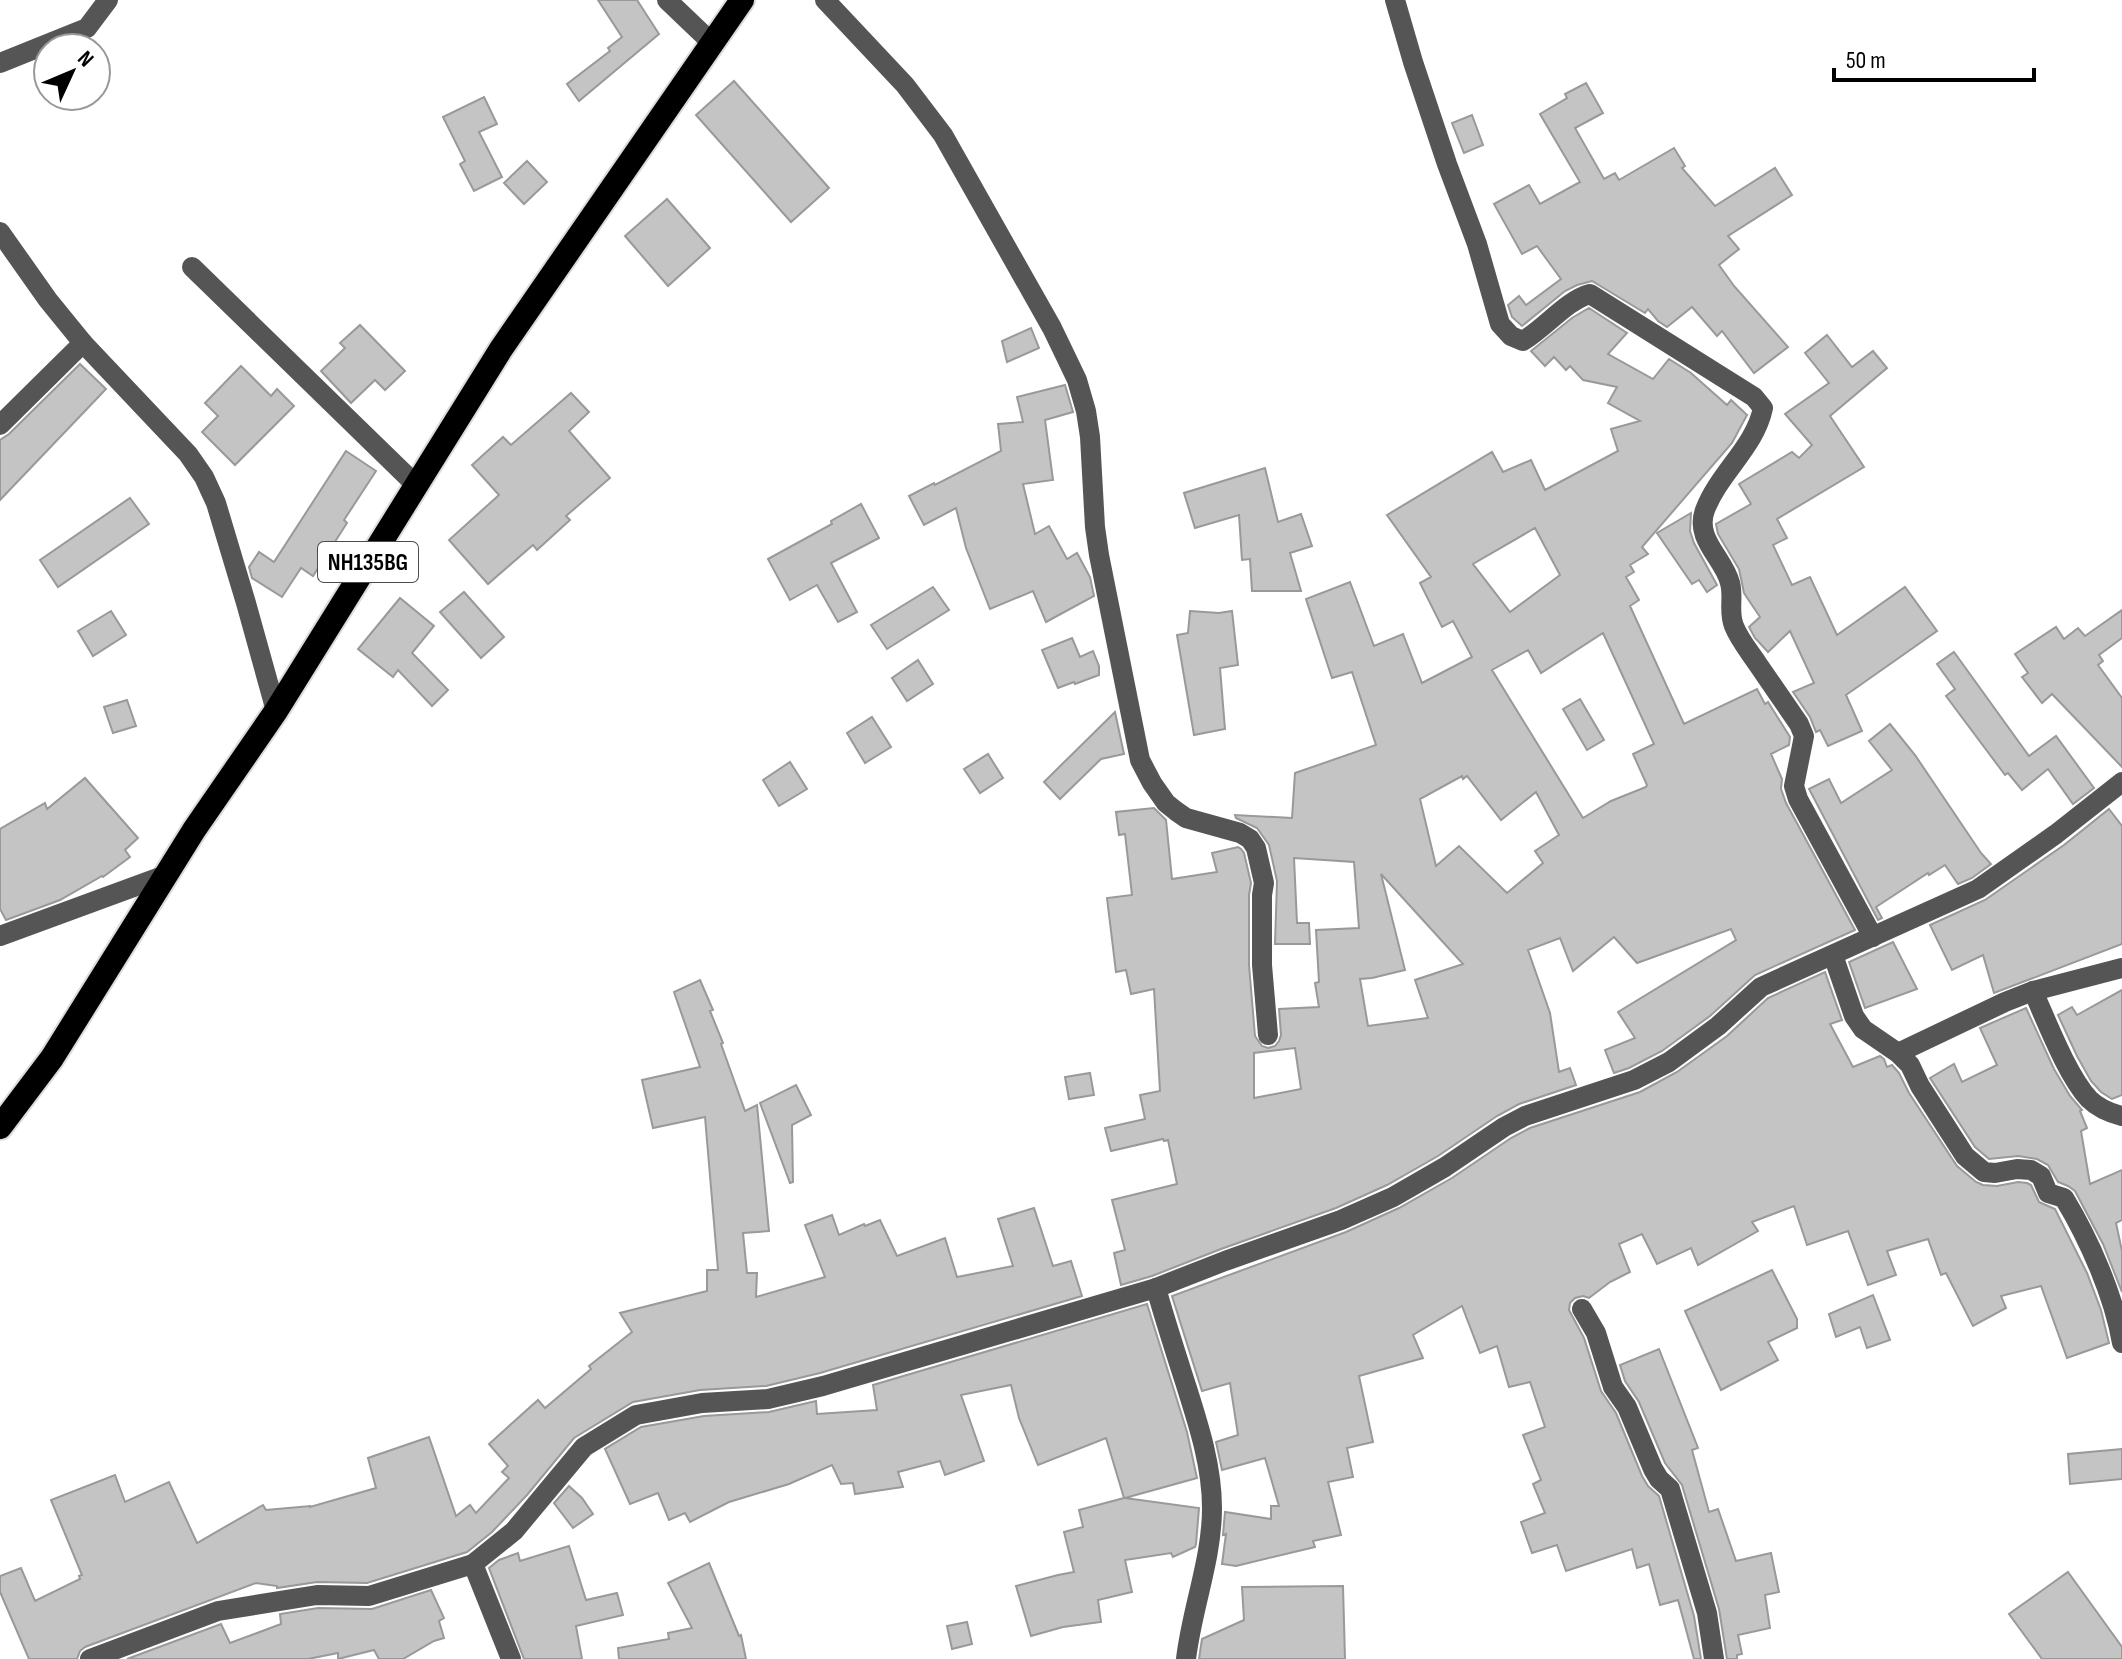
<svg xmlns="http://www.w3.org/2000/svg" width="2122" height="1659" font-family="'Sofia Sans Condensed',sans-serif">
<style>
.building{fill:#c4c4c4;stroke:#999;stroke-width:2;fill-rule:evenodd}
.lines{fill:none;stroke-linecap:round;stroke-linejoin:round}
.highway-casing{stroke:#dbdbdb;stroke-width:28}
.minor{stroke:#555;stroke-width:20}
.highway{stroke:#000;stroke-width:24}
.labels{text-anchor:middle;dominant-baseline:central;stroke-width:8;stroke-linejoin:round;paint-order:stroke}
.shield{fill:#fff;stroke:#4c4c4c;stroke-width:2}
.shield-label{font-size:24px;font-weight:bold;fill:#000}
</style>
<rect width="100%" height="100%" fill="#fff"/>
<g class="building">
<polygon points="598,0 637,0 659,34 579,101 567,84 610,51 608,48 622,37"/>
<polygon points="734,81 829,188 791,222 696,115"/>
<polygon points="1586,83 1603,113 1575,128 1604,179 1615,173 1619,180 1674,148 1685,166 1682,168 1715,206 1775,168 1792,195 1728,236 1739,249 1719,265 1734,286 1788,347 1754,373 1722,331 1717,336 1692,307 1667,327 1658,321 1648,309 1645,313 1592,281 1577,285 1565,291 1522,326 1512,317 1508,305 1519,296 1526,305 1561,279 1537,246 1522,254 1494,204 1529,185 1540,204 1580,182 1540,114 1567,98 1565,94"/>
<polygon points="484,97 497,124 479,132 502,177 474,191 460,164 465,161 443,117"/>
<polygon points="1472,115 1483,145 1464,153 1452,123"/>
<polygon points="527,161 547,182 524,204 504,183"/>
<polygon points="667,199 710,248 668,286 625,236"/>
<path d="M1589 308 1627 333 1608 354 1653 379 1669 359 1691 373 1727 405 1731 400 1747 415 1732 443 1642 547 1648 554 1630 565 1634 572 1626 577 1639 600 1630 606 1684 724 1757 689 1765 704 1768 702 1790 737 1789 745 1771 754 1782 779 1781 789 1786 803 1855 930 1755 975 1710 1016 1662 1051 1629 1068 1614 1073 1605 1050 1635 1038 1618 1012 1736 940 1731 929 1637 963 1614 937 1573 971 1560 938 1528 950 1550 1013 1559 1072 1570 1068 1576 1085 1519 1104 1497 1116 1438 1156 1387 1185 1336 1208 1221 1249 1152 1276 1121 1285 1114 1253 1125 1250 1112 1200 1177 1184 1168 1140 1164 1141 1163 1139 1111 1151 1105 1128 1145 1119 1140 1095 1160 1091 1154 989 1131 994 1126 970 1116 972 1107 898 1132 895 1125 834 1119 835 1116 812 1154 808 1166 820 1172 879 1217 872 1212 853 1238 847 1241 849 1244 853 1251 883 1249 895V965L1255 1036 1262 1046 1268 1048 1275 1046 1279 1041 1281 1035 1279 1009 1319 1007 1315 983 1319 982 1316 930 1359 928 1354 862 1294 858 1297 923H1309L1310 944H1275L1277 881 1269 845 1257 828 1236 818 1235 815 1292 818 1295 773 1376 745 1352 672 1332 678 1306 599 1350 582 1374 646 1403 634 1422 683 1472 657 1453 621 1442 627 1420 583 1431 577 1387 515 1492 452 1503 472 1531 460 1545 490 1618 451 1611 429 1640 421 1608 403 1617 387 1583 380 1570 366 1566 370 1554 357 1545 366 1531 351 1572 318ZM1535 528 1560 575 1510 612 1473 564ZM1603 633 1654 744 1633 754 1647 785 1646 787 1611 801 1583 818 1492 670 1528 650 1541 673ZM1462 776 1463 779 1467 776 1501 820 1536 792 1559 835 1535 851 1543 863 1507 893 1459 846 1436 866 1420 799ZM1381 874 1463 964 1415 980 1428 1018 1368 1026 1360 979 1372 978 1405 970ZM1295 1048 1301 1089 1254 1098V1053Z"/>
<polygon points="360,325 405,371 385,390 375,380 351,403 321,371 345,348 340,343"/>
<polygon points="1031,328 1039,348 1007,362 1002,341"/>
<polygon points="1827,335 1852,367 1873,351 1887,368 1830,416 1864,467 1777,519 1787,538 1773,545 1792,585 1810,577 1837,635 1905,587 1937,631 1846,695 1862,731 1828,746 1820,730 1816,732 1810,717 1793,692 1814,683 1790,631 1768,652 1755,638 1749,627 1760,617 1744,593 1739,569 1718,534 1716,524 1751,504 1739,484 1792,452 1799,458 1812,445 1785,414 1829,383 1805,353"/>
<polygon points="80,364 106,389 0,500 0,440 9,434"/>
<polygon points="241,366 271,396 277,389 294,406 235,465 202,432 218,416 205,403"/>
<polygon points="1065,385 1073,412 1045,420 1053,480 1023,484 1035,534 1049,526 1067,559 1077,553 1090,577 1094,596 1046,622 1033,591 990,609 966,548 956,508 924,525 909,496 934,483 935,485 1001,451 998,424 1023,422 1017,397"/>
<polygon points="571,393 589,412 569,431 610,478 566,516 570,520 537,550 533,545 488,584 449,540 499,495 472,465 503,437 511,445"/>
<polygon points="346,451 376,471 344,520 347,523 313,576 301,568 282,597 252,578 249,567 259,552 274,562"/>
<polygon points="1265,468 1278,522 1301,514 1312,546 1290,553 1301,591 1252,591 1250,559 1242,560 1239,515 1195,528 1184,493"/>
<polygon points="130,498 149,524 58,587 40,560"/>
<polygon points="861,504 879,538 831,563 857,612 838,622 817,585 790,600 768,559 832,524 831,521"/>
<polygon points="1691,513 1690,531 1694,543 1717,585 1707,592 1699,580 1692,584 1657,533"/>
<polygon points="933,587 949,610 887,649 871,625"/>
<polygon points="464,592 504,637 481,658 440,612"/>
<polygon points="400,598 434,626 412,653 448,690 432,706 398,670 393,677 358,649"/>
<polygon points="2122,610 2122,638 2099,655 2103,661 2098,665 2122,698 2122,767 2052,694 2042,703 2022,677 2028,673 2015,654 2056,627 2064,639 2078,628 2085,636"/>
<polygon points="111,611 126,635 93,656 78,631"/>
<polygon points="1190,611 1219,613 1232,611 1238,665 1220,668 1225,729 1194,735 1177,635 1188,633"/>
<polygon points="1072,638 1080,657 1093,651 1099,666 1099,675 1075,684 1074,682 1058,688 1042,650"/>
<polygon points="1954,652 2029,756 2056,736 2094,788 2073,804 2048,769 2022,790 2008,773 2005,775 1946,696 1955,689 1937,664"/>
<polygon points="918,660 933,684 907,701 892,678"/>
<polygon points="1580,699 1604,740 1587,750 1563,709"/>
<polygon points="127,700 136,726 113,733 104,707"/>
<polygon points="1115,712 1124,754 1101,759 1060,799 1044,782"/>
<polygon points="872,717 891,747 865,763 847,733"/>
<polygon points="1890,724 1915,755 1981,853 1991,864 1972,878 1958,884 1945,865 1929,875 1928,873 1876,907 1882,918 1878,920 1809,789 1829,779 1841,803 1892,770 1869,741"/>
<polygon points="988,754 1003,778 980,793 964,769"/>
<polygon points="790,762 807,789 779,806 763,780"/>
<polygon points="85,778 138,838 125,850 130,857 103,877 102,876 60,900 6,920 0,909 0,829 45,803 47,809"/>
<polygon points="2109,809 2122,826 2122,944 1994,993 1983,955 1952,970 1930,925 1985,900 2064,845"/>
<polygon points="1893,942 1917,989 1865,1008 1849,962"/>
<polygon points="1825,972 1842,1020 1830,1024 1853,1067 1880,1056 1884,1059 1887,1067 1892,1065 1899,1073 1909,1093 1957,1166 1976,1182 1983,1185 1997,1186 2018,1182 2027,1183 2031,1185 2039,1202 2055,1209 2087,1273 2101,1310 2109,1343 2067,1358 2041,1286 2001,1296 2006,1308 1973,1326 1946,1273 1941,1275 1928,1239 1887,1251 1896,1275 1868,1285 1848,1231 1807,1245 1794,1206 1752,1222 1758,1231 1698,1265 1691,1248 1657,1264 1642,1234 1619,1244 1630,1272 1610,1282 1589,1298 1583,1296 1575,1298 1570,1303 1569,1310 1584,1338 1601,1391 1616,1413 1642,1476 1648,1486 1659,1496 1694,1616 1701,1659 1694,1659 1678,1600 1660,1605 1649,1564 1637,1568 1632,1549 1566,1571 1557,1545 1532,1553 1521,1522 1545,1513 1533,1484 1541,1480 1523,1435 1545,1427 1530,1382 1509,1387 1497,1346 1480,1353 1462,1306 1413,1335 1423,1358 1359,1376 1373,1442 1347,1448 1353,1477 1328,1482 1341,1535 1313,1541 1315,1547 1236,1566 1222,1564 1226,1534 1223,1535 1225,1512 1271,1519 1271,1506 1279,1506 1265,1458 1222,1470 1216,1442 1238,1435 1230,1383 1202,1391 1172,1296 1346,1232 1399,1208 1452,1178 1511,1138 1530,1128 1640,1092 1677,1072 1727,1036 1768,998"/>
<polygon points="700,980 713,1010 710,1011 723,1043 721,1044 745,1111 757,1105 769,1231 743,1233 747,1273 757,1273 756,1297 825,1277 805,1225 832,1215 839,1235 864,1224 865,1226 880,1220 897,1256 945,1238 957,1277 1013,1266 998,1219 1034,1208 1053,1266 1071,1261 1082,1296 820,1373 766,1386 700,1390 633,1402 574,1438 527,1495 492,1532 467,1552 367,1583 317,1582 277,1588 277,1586 256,1583 85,1647 80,1651 77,1659 29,1659 0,1592 0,1576 21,1568 35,1601 80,1579 79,1576 82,1575 51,1500 115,1475 125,1502 169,1482 197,1543 263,1505 266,1510 310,1506 310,1507 376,1488 368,1458 429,1437 456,1516 470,1505 476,1513 509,1478 502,1472 508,1466 489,1444 538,1400 545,1408 591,1369 589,1366 632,1332 620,1313 707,1291 707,1270 718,1270 705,1117 653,1128 642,1080 700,1067 674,992"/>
<polygon points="2122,990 2122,1095 2112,1099 2101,1092 2091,1081 2077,1056 2058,1015 2072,1007 2077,1015"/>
<polygon points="2026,1008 2054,1069 2070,1096 2082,1110 2080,1111 2087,1128 2081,1131 2090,1184 2122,1170 2122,1220 2116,1223 2122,1251 2122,1292 2103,1244 2075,1191 2068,1186 2058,1182 2048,1165 2037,1159 2018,1156 1989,1159 1975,1147 1930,1078 1954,1064 1962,1082 1997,1065 1980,1028"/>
<polygon points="1090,1073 1094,1095 1069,1099 1065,1077"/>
<polygon points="796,1085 811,1115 792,1125 793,1182 790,1183 760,1103"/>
<polygon points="1772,1270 1797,1319 1797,1328 1768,1342 1778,1360 1721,1390 1685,1311"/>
<polygon points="1873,1295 1890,1340 1867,1348 1860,1327 1836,1337 1829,1314"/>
<polygon points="1147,1304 1187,1432 1197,1478 1125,1498 1199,1508 1196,1544 1195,1547 1173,1557 1171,1553 1125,1560 1132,1592 1098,1600 1101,1622 1063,1627 1031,1636 1016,1586 1058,1575 1074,1572 1064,1532 1083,1527 1079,1510 1124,1498 1106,1438 1038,1465 1019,1418 1011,1385 961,1395 984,1461 945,1475 940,1461 898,1472 903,1487 855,1494 853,1483 841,1484 832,1465 789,1484 729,1502 690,1522 685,1513 669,1520 658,1493 630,1504 605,1449 641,1427 704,1416 769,1412 816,1401 817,1414 877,1410 873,1385"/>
<polygon points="1659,1349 1698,1448 1692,1450 1709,1512 1718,1509 1736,1561 1771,1553 1779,1592 1765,1595 1770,1628 1738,1635 1742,1654 1737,1655 1737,1659 1727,1659 1719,1609 1682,1485 1665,1463 1639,1402 1625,1381 1620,1365"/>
<polygon points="2122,1449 2122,1479 2070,1484 2068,1454"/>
<polygon points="569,1486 582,1498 593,1514 573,1528 554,1503"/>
<polygon points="569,1546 586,1600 617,1593 623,1615 576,1626 582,1659 524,1659 489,1568 499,1560 518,1553 520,1561"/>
<polygon points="709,1563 739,1636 741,1635 746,1659 619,1659 618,1648 669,1639 668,1633 692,1628 668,1583"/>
<polygon points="2068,1572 2122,1647 2122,1659 2042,1659 2009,1614"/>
<polygon points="1343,1586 1345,1659 1199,1659 1202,1639 1244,1620 1242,1587"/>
<polygon points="431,1590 444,1618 439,1621 444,1638 434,1641 403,1659 379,1659 374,1650 338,1659 338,1653 308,1659 127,1659 221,1624 230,1643 281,1624 280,1614 318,1608 372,1609"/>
<polygon points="967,1622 972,1644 952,1649 947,1626"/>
</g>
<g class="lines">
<g class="highway-casing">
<polyline id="highway" points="0,1127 52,1058 194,830 276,711 501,349 742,0"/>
</g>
<g class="minor">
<polyline points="667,0 712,43"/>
<polyline points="825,0 905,85 943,135 1052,328 1066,357 1077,380 1086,411 1090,437 1095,527 1099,555 1140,760 1152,783 1166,803 1176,811 1186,818 1240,833 1250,839 1256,848 1264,883 1262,895 1262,965 1268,1035"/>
<path d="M1395 0 1413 62 1447 164 1477 244 1500 324 1511 336 1523 341C1545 328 1567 300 1590 294L1754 397 1763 408C1755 447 1719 473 1705 510 1694 539 1724 558 1730 583 1734 597 1728 612 1734 626 1739 639 1749 651 1757 663 1771 683 1785 704 1799 724L1804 736 1794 786 1798 799 1873 937"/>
<polyline points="0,63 87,28 108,0"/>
<polyline points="0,232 48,300 83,343 188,454 204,477 216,503 246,603 276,711"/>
<polyline points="192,267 416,485"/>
<polyline points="0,425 83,343"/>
<polyline points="0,936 166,875"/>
<path d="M1833 955 1854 1016 1863 1029 1898 1053 1910 1065 1920 1086 1965 1156 1984 1172 1995 1173 2017 1169 2031 1170 2041 1176 2048 1193 2064 1198C2089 1239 2114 1296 2122 1343"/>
<path d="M2033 991C2047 1022 2067 1075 2089 1099 2098 1108 2110 1113 2122 1116"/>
<polyline points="1898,1053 2005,1002 2033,991 2122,968"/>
<path d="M1156 1288C1165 1320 1175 1351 1185 1382 1198 1423 1212 1465 1212 1508 1212 1559 1192 1608 1186 1659"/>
<polyline points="1582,1309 1596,1333 1613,1387 1627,1407 1653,1469 1659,1479 1670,1489 1707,1613 1714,1659"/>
<polyline points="473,1564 511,1659"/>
<polyline points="90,1659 218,1611 317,1595 369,1596 473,1564 514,1531 584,1447 636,1415 702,1403 768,1399 823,1386 1156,1288 1225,1261 1341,1220 1393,1197 1445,1167 1504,1127 1525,1116 1634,1080 1669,1062 1718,1026 1761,987 1978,889 2056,834 2122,782"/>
</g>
<use href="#highway" class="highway"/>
</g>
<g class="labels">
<rect class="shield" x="318" y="542" width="100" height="40" rx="6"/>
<g class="shield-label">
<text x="368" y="562">NH135BG</text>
</g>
</g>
<g transform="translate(72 72) rotate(46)"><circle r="38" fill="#ffffff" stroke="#999999" stroke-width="2"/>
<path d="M0-6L14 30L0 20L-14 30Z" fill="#000000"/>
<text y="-12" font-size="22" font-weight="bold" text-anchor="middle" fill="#000000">N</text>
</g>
<path d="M1834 68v12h200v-12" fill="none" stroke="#000000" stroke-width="4"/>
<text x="1846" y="68" font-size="24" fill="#000000" stroke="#ffffff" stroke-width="6" paint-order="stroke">50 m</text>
</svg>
